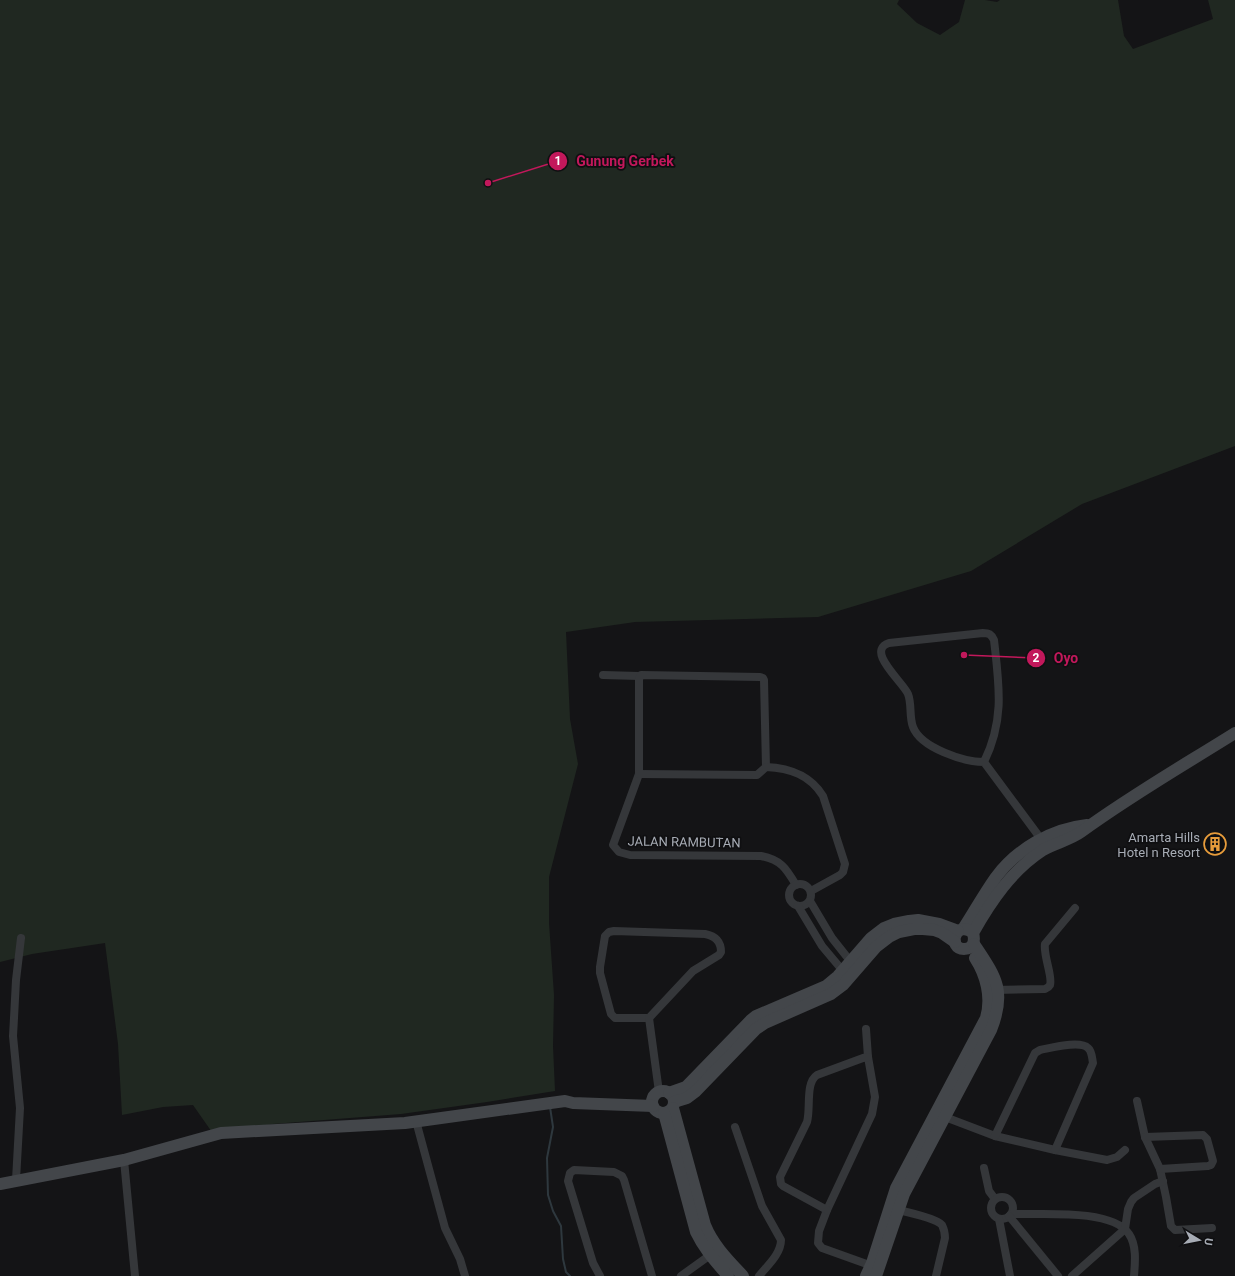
<svg xmlns="http://www.w3.org/2000/svg" width="1235" height="1276" font-family="Roboto,sans-serif">
<style>
.green{fill:#202821}
.lines{fill:none;stroke-linecap:round;stroke-linejoin:round}
.stream{stroke:#2e383e;stroke-width:2}
.street{stroke:#35373a;stroke-width:8}
.secondary{stroke:#43464a;stroke-width:12}
.labels{text-anchor:middle;dominant-baseline:central;stroke-width:3.5;stroke-linejoin:round;paint-order:stroke}
.poi-label{font-size:13px;fill:#a7acb5;stroke:#0f0f11;text-anchor:end}
.street-label{font-size:13px;fill:#a7acb5;stroke:#0f0f11}
.leader{fill:none;stroke:#c2185b;stroke-width:1.5}
.callout-dot{fill:#c2185b;stroke:#0f0f11;stroke-width:1.5}
.mark-label{font-size:12px;text-anchor:middle;font-weight:bold;fill:#fff}
.callout-label{font-size:14px;text-anchor:middle;font-weight:bold;fill:#c2185b;stroke:#0f0f11;stroke-width:3.5;stroke-linejoin:round;paint-order:stroke}
</style>
<rect width="100%" height="100%" fill="#141416"/>
<polygon class="green" points="0,0 899,0 897,4 917,23 940,35 959,22 965,0 985,0 997,2 1000,0 1118,0 1124,36 1133,49 1213,19 1208,0 1235,0 1235,446 1082,504 971,571 818,617 635,622 566,632 570,719 578,764 549,877 549,923 554,995 553,1046 555,1091 487,1102 401,1114 273,1124 214,1135 193,1105 163,1107 122,1115 118,1044 105,943 32,954 0,962"/>
<g class="lines">
<polyline class="stream" points="550,1107 553,1127 547,1158 548,1195 553,1211 561,1226 563,1259 566,1272 570,1276"/>
<g class="street">
<polyline points="603,675 639,676"/>
<path d="M984 762C1005 719 999 685 994 640 991 634 989 633 983 633L889 643C865 651 903 682 908 694 912 704 909 717 913 727 921 748 964 762 984 762L1041 839"/>
<path d="M766 767 764 680 763 678 760 677 641 675 639 679V774L613 845 619 852 630 855 761 856C781 860 786 868 796 885"/>
<path d="M639 774 757 775 766 767C790 768 810 775 823 796L845 864 843 872 840 875 811 891"/>
<circle cx="800" cy="895" r="11"/>
<polyline points="810,901 832,938 851,962"/>
<polyline points="798,906 822,946 843,971"/>
<path d="M614 931 705 934C715 936 721 941 721 952L719 955 693 971 649 1018H615L611 1014 600 973V967L605 936 609 932Z"/>
<path d="M994 990 1045 989C1048 987 1048 988 1050 985 1053 977 1043 955 1045 944L1075 908"/>
<polyline points="649,1018 659,1092"/>
<polyline points="866,1029 868,1057 875,1097 872,1114 827,1210 819,1231 818,1243 822,1248 875,1267"/>
<polyline points="1137,1101 1145,1137 1160,1169 1166,1197 1171,1226 1175,1230 1212,1228"/>
<polyline points="945,1117 995,1136 1055,1150 1107,1160 1117,1157 1125,1150"/>
<polyline points="416,1121 445,1228 460,1259 465,1276"/>
<path d="M735 1127 762 1206 781 1240C781 1254 767 1266 759 1276"/>
<path d="M995 1136 1035 1053 1040 1050C1051 1048 1080 1040 1088 1048 1092 1051 1092 1058 1093 1063L1055 1150"/>
<polyline points="1145,1137 1203,1135 1207,1139 1213,1161 1211,1165 1208,1166 1160,1169"/>
<polyline points="124,1160 135,1276"/>
<polyline points="984,1168 989,1191 995,1199"/>
<polyline points="16,1180 20,1108 13,1036 14,1018 16,980 21,938"/>
<circle cx="1002" cy="1208" r="11"/>
<path d="M827 1210 783 1186 781 1184 780 1177 807 1122C811 1108 805 1083 817 1075L863 1058 868 1057"/>
<path d="M898 1210C907 1212 937 1219 942 1225 944 1229 945 1233 945 1238L936 1276"/>
<path d="M1011 1214C1039 1215 1112 1208 1129 1234 1137 1246 1135 1263 1134 1276"/>
<polyline points="1009,1216 1058,1276"/>
<polyline points="999,1219 1010,1276"/>
<polyline points="600,1276 593,1263 568,1181 570,1173 574,1170 614,1172 622,1176 624,1180 652,1276"/>
<polyline points="681,1276 713,1253"/>
<polyline points="1072,1276 1125,1229 1128,1209 1131,1202 1134,1198 1155,1184 1163,1181"/>
</g>
<g class="secondary">
<path d="M963 929C974 912 984 894 996 877 1017 849 1051 829 1087 825"/>
<path d="M973 933C955 919 947 949 964 949 974 949 975 940 973 933 991 901 1012 870 1043 850 1055 843 1070 840 1081 832 1130 796 1184 765 1235 733"/>
<circle cx="663" cy="1102" r="11"/>
<polyline points="669,1093 686,1087 751,1020 756,1016 826,986 838,976 871,938 884,928 894,924 909,921 918,920 939,924 958,931"/>
<polyline points="674,1102 687,1098 695,1092 756,1029 765,1023 831,994 843,985 876,947 889,937 899,932 914,929 923,929 934,930 942,933 955,942"/>
<path d="M673 1108 705 1225C713 1245 728 1260 743 1276"/>
<path d="M664 1113 696 1232C704 1249 716 1262 728 1276"/>
<polyline points="0,1184 124,1160 221,1133 405,1123 565,1101 573,1103 653,1106"/>
<path d="M866 1276 872 1263 896 1188 986 1018C992 997 986 975 975 958"/>
<path d="M876 1276 904 1194 991 1030C1007 990 995 976 974 944"/>
</g>
</g>
<defs>
<g id="building-ring" transform="scale(1.15)"><circle r="9.5" fill="#0f0f11" stroke="#e79c3b" stroke-width="1.5"/><path d="M-4-6H4V6H1V3H-1V6H-4ZM-2.5-4.3h1.7v1.8h-1.7ZM.8-4.3h1.7v1.8H.8ZM-2.5-1h1.7V.8h-1.7ZM.8-1h1.7V.8H.8Z" fill="#e79c3b"/></g>
</defs>
<g fill-rule="evenodd">
<use href="#building-ring" x="1215" y="844"/>
</g>
<g class="labels">
<g class="poi-label">
<text x="1200" y="837">Amarta Hills<tspan x="1200" dy="15">Hotel n Resort</tspan></text>
</g>
<g class="street-label">
<text transform="translate(684 842) rotate(1)">JALAN RAMBUTAN</text>
</g>
</g>
<path class="leader" d="M488 183L558 161M964 655L1036 658"/>
<g class="callout-dot">
<circle cx="488" cy="183" r="4"/>
<circle cx="964" cy="655" r="4"/>
<circle cx="558" cy="161" r="10"/>
<circle cx="1036" cy="658" r="10"/>
</g>
<g class="mark-label">
<text x="558" y="165">1</text>
<text x="1036" y="662">2</text>
</g>
<g class="callout-label">
<text x="625" y="166">Gunung Gerbek</text>
<text x="1066" y="663">Oyo</text>
</g>
<g transform="translate(1199 1240) rotate(100)" stroke="#0f0f11" stroke-width="3" paint-order="stroke">
<path d="M0-3L7 15L0 10L-7 15Z" fill="#a7acb5"/>
<text y="-6" font-size="11" font-weight="bold" text-anchor="middle" fill="#a7acb5">U</text>
</g>
</svg>
